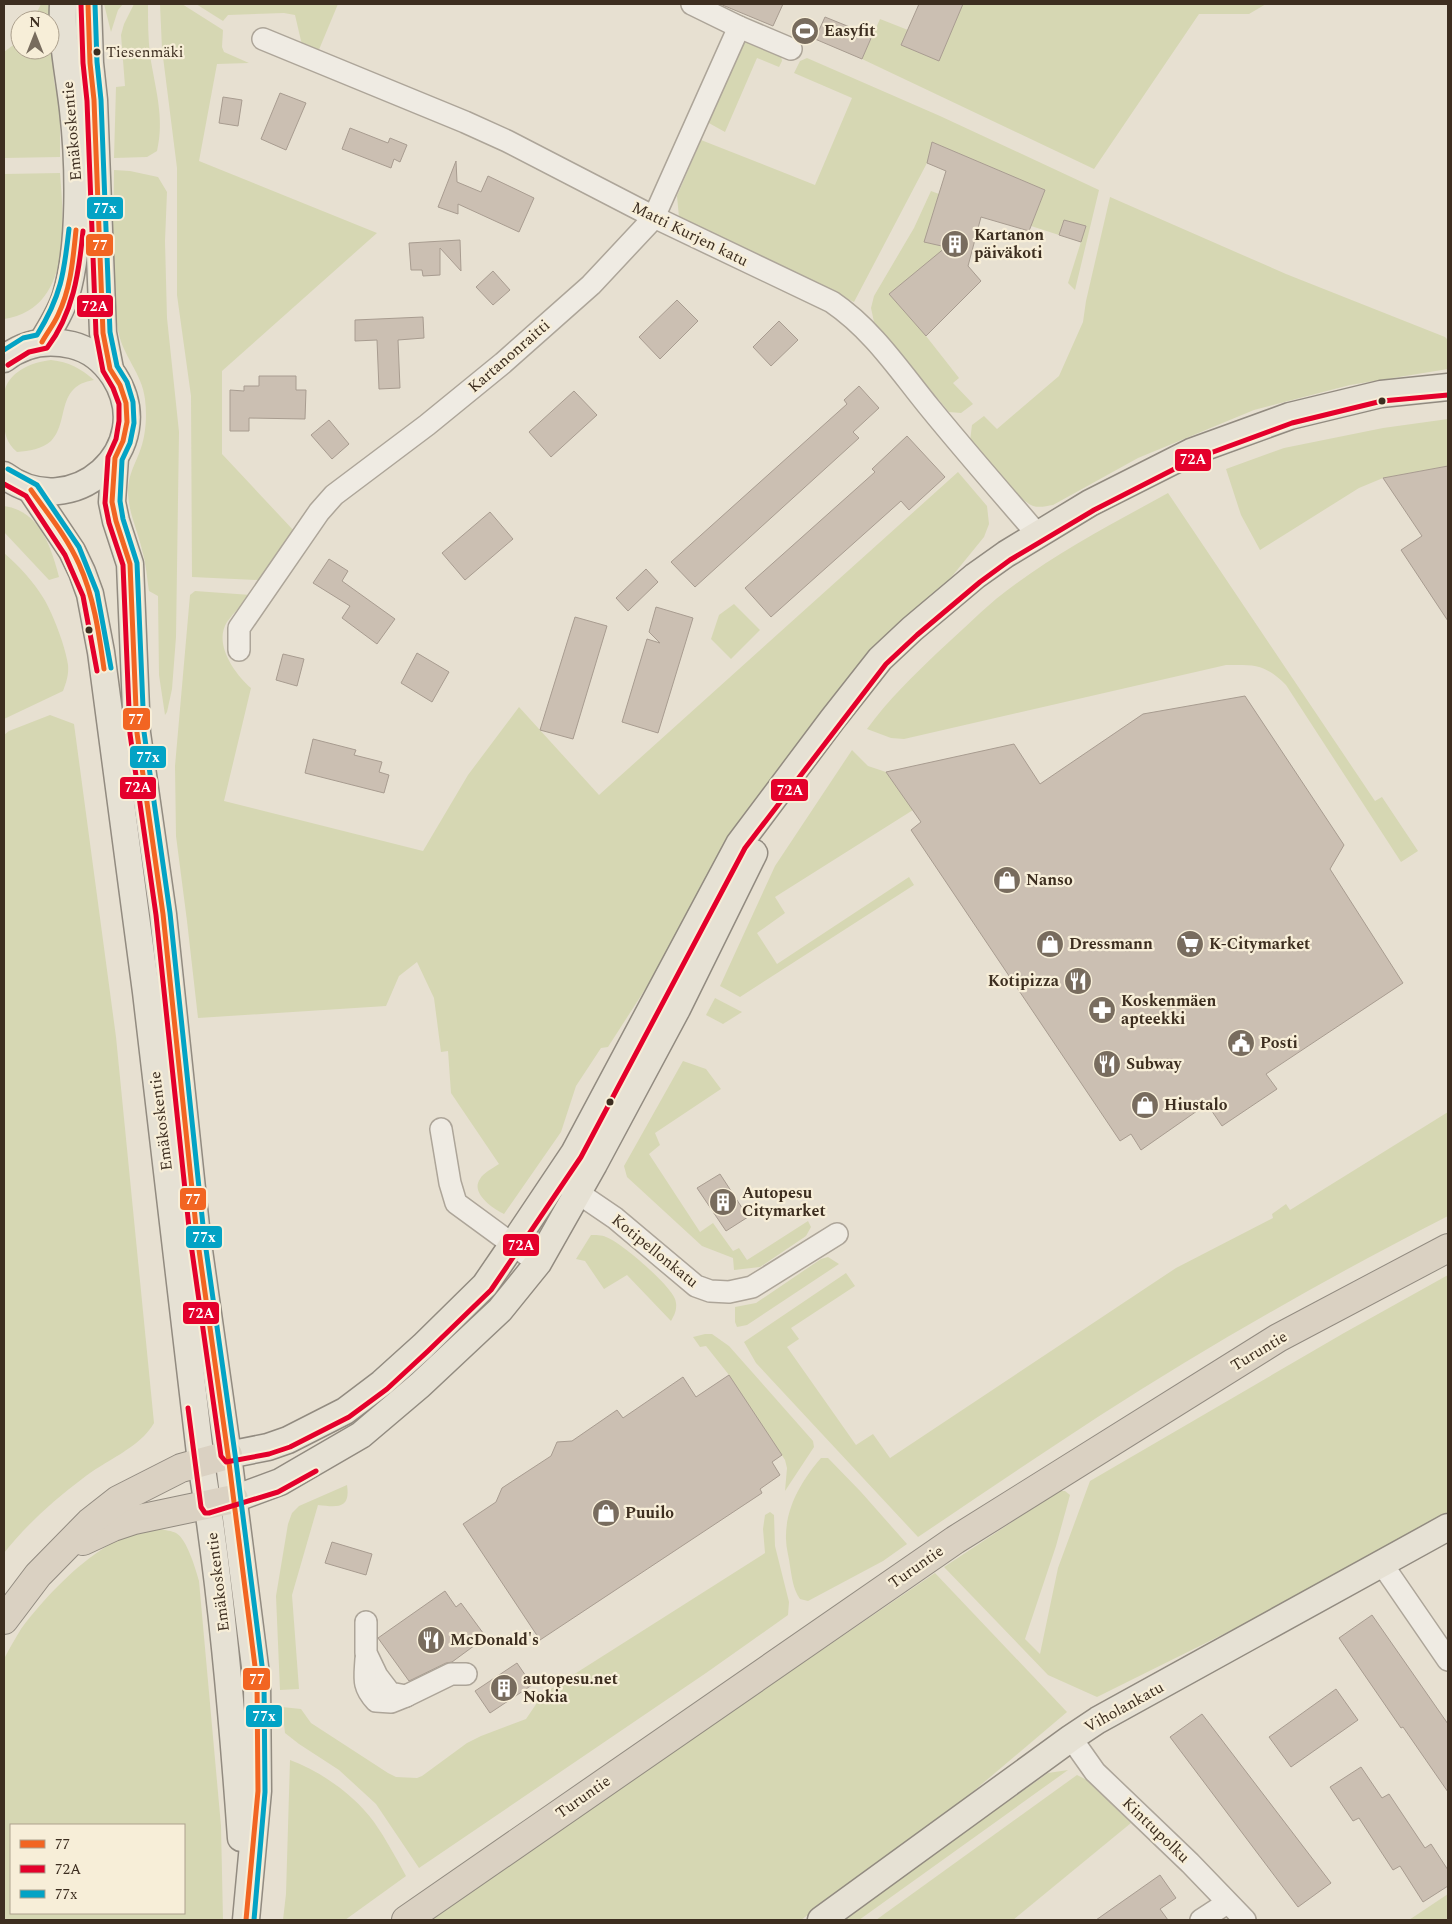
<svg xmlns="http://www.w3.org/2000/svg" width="1452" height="1924" font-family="Spectral,serif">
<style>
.green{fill:#d6d7b3;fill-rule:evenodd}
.building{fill:#cbbfb2;stroke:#a89c90}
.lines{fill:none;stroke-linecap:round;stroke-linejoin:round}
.minor-casing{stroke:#ada599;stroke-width:24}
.major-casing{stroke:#928b80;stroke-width:29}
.highway-casing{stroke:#928b80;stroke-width:30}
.minor{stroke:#efebe3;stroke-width:21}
.major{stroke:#e6e1d4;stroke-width:26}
.highway{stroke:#dad1c2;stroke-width:28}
.bus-1-casing{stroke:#f7eed8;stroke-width:9}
.bus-2-casing{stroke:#f7eed8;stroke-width:9}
.bus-3-casing{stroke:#f7eed8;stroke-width:9}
.bus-1{stroke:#f26522;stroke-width:5}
.bus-2{stroke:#e4002b;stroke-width:5}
.bus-3{stroke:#03a3c5;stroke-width:5}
.bus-dot{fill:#3d2e20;stroke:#f7eed8;stroke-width:2}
.labels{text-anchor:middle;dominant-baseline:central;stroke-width:4.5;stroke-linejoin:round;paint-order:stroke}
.bus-label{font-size:15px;fill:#3d2e20;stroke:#f7eed8;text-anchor:start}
.poi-label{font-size:16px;font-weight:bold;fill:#3d2e20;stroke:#f7eed8;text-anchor:start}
.street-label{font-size:16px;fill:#3d2e20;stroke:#f7eed8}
.line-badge{stroke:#f7eed8;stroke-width:2}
.badge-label{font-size:14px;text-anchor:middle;font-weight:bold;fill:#fff}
</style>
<rect width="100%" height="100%" fill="#e7e0d1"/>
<g class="green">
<polygon points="41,4 50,4 54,81 60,108 60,157 4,158 4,52 20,40 20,50 50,50 50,20 33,20"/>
<polygon points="104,4 123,4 118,10 111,32"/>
<path d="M134 4H148C148 21 148 38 150 55 155 88 165 118 157 151L147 157 114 158 116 87 125 86 121 35 124 24Z"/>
<polygon points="160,4 182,4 223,30 222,47 224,52 249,63 217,64 199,161 377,233 222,371 222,454 295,532 266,575 258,580 192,577 191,396 177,295 177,168 162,49"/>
<polygon points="196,4 338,4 318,52 302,45 295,15 284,13 228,15 223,21"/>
<polygon points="963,4 1266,4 1249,14 1199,14 1094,169 862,59 880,19 908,30 901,45 939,61"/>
<polygon points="744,37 781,55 782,61 779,67 757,58 725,132 707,122"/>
<polygon points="807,58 940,116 1099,190 1075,290 1068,283 1086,226 1064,220 1059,235 1031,226 1045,190 932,142 927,163 854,302 679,217 677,196 701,140 815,185 852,98 794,73 800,61"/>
<path d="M114 170 130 171 158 177 167 192 165 241 167 318 179 432 176 637 172 689 167 712 165 715 159 675 158 596 149 591C147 578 146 563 142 550 138 531 128 512 128 491 128 474 136 463 141 448 146 434 147 415 145 399 142 373 122 355 118 330 109 281 114 221 114 170Z"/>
<path d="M60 173C64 225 72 309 4 319V174Z"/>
<polygon points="931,191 939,194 925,242 946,247 926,336 959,378 953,383 973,404 961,413 949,412 874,322 871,308 874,296 914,228"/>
<path d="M1110 197 1286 274 1445 337 1448 340V369L1350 385 1254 410 1138 458 1053 505C1046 506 1040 508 1033 506 1014 498 985 457 970 441L972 425 984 416 997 429 1059 376 1083 322 1086 301Z"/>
<path d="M51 360C69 362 80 368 94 380 55 386 70 422 51 441 42 449 29 451 17 452 6 443 4 432 4 418 4 410 3 402 4 394 7 372 32 362 51 360Z"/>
<polygon points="1448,419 1448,466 1383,478 1359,488 1260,550 1241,515 1226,469 1284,448 1383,428"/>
<path d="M958 472 987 506 989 524 984 537 940 591 662 963 608 1047 601 1048 576 1086 561 1132 504 1214C493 1209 470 1193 480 1179 483 1173 493 1168 499 1164L451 1093 448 1051 441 1052 434 998 417 962 399 976 386 1006 198 1018 187 921 176 836 175 766 190 595 195 591 251 595C243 604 234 612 227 622 213 644 235 674 251 688L224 801 423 851 468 775 519 707 599 795Z"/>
<path d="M1168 493 1375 801 1382 797 1418 851 1401 862 1286 685C1264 663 1254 665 1226 665L904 739 891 738 867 729C888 700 912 677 937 653 957 635 976 616 996 599 1048 557 1110 525 1168 493Z"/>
<path d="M4 506C40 511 51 547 59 577L49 580 4 532Z"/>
<path d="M4 553C19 566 34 582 44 599 53 614 66 648 68 665 69 675 66 683 63 691L4 719Z"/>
<polygon points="734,604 760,630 731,659 711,639 719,615"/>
<path d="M50 715 74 724 116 1037 154 1423C140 1448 104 1461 82 1479 53 1501 26 1525 4 1553V735L9 731Z"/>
<polygon points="852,750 868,766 886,772 913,810 775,897 785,913 757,933 777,964 909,877 914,885 740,997 720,986 775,866"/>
<polygon points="715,998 742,1012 723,1024 706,1015"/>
<polygon points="683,1061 706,1069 721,1089 655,1133 660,1145 649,1154 700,1232 713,1223 733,1251 739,1248 747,1260 808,1221 811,1227 806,1236 760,1267 734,1270 733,1258 702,1246 627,1177 624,1166"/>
<path d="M1448 1112V1216C1358 1262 1270 1311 1184 1363 1093 1418 1006 1478 918 1537L756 1363 744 1342 846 1273 855 1286 791 1328 799 1339 787 1347 856 1445 873 1434 890 1458 1176 1268 1273 1218 1272 1214 1286 1204 1290 1210Z"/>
<path d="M591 1235C595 1235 602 1235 606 1237 621 1242 670 1285 675 1299 678 1308 675 1314 671 1321L627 1275 604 1289 585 1261 576 1259Z"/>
<polygon points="828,1257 839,1264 747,1325 737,1327 735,1322 735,1307 756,1303 821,1259"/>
<polygon points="1448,1275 1448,1512 1246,1623 1097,1697 1048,1675 944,1567 1059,1491 1065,1491 1070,1495 1056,1546 1025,1639 1040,1654 1058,1568 1090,1481 1344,1333"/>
<polygon points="705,1334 712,1334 729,1346 813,1441 814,1447 785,1491 787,1468 785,1460 729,1375 706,1346 700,1347 693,1337"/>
<path d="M821 1458H828L861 1492 907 1544 883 1561 808 1601 800 1599C793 1589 792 1578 790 1566 789 1557 786 1548 786 1539 785 1508 802 1480 821 1458Z"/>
<path d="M347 1485C351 1510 336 1507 318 1505L292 1595 299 1689 280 1690 276 1596 288 1524 292 1513 299 1506Z"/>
<polygon points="770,1512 774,1515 775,1546 789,1602 788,1615 706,1673 419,1868 376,1804 339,1770 299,1744 285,1733 282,1707 301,1709 311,1723 388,1773 396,1777 417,1778 422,1776 467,1743 481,1736 526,1719 543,1694 765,1553 763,1529 765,1515"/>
<path d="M160 1529C165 1530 172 1531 176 1533 187 1539 196 1570 199 1581L221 1826 223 1920H4V1659C9 1649 15 1639 21 1629 44 1598 81 1559 116 1541 129 1534 145 1531 160 1529ZM11 1825H184V1913H11Z"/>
<polygon points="935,1573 1067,1712 943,1817 801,1920 430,1920 625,1784"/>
<path d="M290 1760C322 1772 354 1795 374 1822 386 1839 396 1858 406 1876L345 1920H283L286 1894Z"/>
<polygon points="1068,1770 859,1920 841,1920 1048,1773"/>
<polygon points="1077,1775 1087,1780 1131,1823 1013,1920 876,1920"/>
<polygon points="1448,1894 1448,1920 1409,1920"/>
</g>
<g class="building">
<polygon points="720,4 783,4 773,26"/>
<polygon points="919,4 963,4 939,61 901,45"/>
<polygon points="825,17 872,36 862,59 815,39"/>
<polygon points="280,93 306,103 286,150 261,139"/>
<polygon points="223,97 242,100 238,126 219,123"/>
<polygon points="350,128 388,143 390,138 407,145 400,162 394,159 391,168 342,149"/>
<polygon points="932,142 1045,190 1029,231 981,217 968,266 981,281 926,336 889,294 946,247 924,242 946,171 927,163"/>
<polygon points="456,161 457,182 481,192 488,176 534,198 519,232 458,204 458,214 438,207"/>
<polygon points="1064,220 1086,226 1081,242 1059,235"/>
<polygon points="460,240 461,271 440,248 440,275 423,276 422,270 411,270 409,243"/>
<polygon points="493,271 510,290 493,305 476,287"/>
<polygon points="677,300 698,321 660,359 639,337"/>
<polygon points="423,317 424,338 398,340 400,388 379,389 377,340 355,341 355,320"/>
<polygon points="779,321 798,340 771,366 753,347"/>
<polygon points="259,376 296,376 296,390 306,390 305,419 249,418 249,431 230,431 230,390 244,391 244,386 259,386"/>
<polygon points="859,386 879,408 853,432 859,438 695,587 671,562 847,404 844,400"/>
<polygon points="574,391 597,415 551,457 529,432"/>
<polygon points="329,420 349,444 332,459 311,435"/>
<polygon points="907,436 945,477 909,510 901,501 771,617 745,588 875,472 872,469"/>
<polygon points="1448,466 1448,621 1401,550 1422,536 1383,478"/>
<polygon points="490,512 513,539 465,580 442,553"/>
<polygon points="329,559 348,571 342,581 395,619 377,644 342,618 350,606 313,583"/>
<polygon points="646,569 658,582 628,611 616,598"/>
<polygon points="656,607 693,618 658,733 622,722 647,639 660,643 649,632"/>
<polygon points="575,617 607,626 573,739 540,730"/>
<polygon points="417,653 449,672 432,702 401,683"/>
<polygon points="283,654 304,659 297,686 276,680"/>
<polygon points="1245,696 1344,845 1330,869 1403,983 1266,1074 1277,1089 1222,1126 1207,1104 1141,1150 1131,1134 1120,1141 911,830 921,822 886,772 1014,744 1040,784 1143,714"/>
<polygon points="313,739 356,750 354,755 382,762 379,772 389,775 384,793 305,773"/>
<polygon points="720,1174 748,1217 726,1231 697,1188"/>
<polygon points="729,1375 782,1455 772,1462 780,1475 760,1489 762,1493 540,1640 463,1524 496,1502 502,1488 551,1456 557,1442 572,1441 617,1410 623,1418 683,1377 696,1397"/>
<polygon points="332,1542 372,1554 366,1575 325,1563"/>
<polygon points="445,1591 456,1607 461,1603 486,1637 452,1662 446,1663 409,1681 378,1638"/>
<polygon points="1372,1615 1448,1724 1448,1792 1403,1727 1401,1728 1339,1638"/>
<polygon points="517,1663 532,1685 490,1713 475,1691"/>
<polygon points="1336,1689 1358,1720 1291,1767 1269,1737"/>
<polygon points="1202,1714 1331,1883 1298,1907 1170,1737"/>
<polygon points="1361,1767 1382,1798 1389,1794 1425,1848 1431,1844 1448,1870 1448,1886 1423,1902 1400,1866 1393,1870 1359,1818 1353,1821 1330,1787"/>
<polygon points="1160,1875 1176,1898 1160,1909 1168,1920 1096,1920"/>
</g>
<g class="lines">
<g class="minor-casing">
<g id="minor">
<polyline points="692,4 739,27 791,49"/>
<path d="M263 39 465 122 507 141 654 217 832 302C873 330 899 370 930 408 965 451 1002 493 1038 535"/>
<polyline points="239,650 239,628 319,512 334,495 427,425 503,363 591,285 649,223 654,217 739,27"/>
<polyline points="441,1129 450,1183 456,1203 538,1263"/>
<polyline points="565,1184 615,1218 696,1286 710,1291 729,1292 752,1287 837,1234"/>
<polyline points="1382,1564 1448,1660"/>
<polyline points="366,1622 366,1653 377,1676 390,1693 406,1696 451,1674 466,1674"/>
<path d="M366 1659C365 1678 362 1686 376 1701L391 1702 406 1696"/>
<polyline points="1071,1738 1095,1772 1190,1863 1245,1920"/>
<polyline points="1201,1920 1227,1903"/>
</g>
</g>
<g class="major-casing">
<g id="major">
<polyline points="88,4 90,63 94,100 103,333 110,369"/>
<path d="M42 342C51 327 61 312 66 295 81 245 79 162 73 110 69 74 61 40 63 4"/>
<path d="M4 359C24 343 47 339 72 345 89 349 104 361 114 376 160 448 72 526 4 475"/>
<polyline points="115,458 112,502 116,521 130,564 137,733 163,914 197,1236 228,1455 257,1682 258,1791 246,1920"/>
<path d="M31 490 72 551 82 572 90 594 101 652 146 992 201 1462C221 1586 232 1712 241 1838"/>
<polyline points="228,1455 268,1447 288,1440 345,1411 382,1383 423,1346 485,1285 513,1244 574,1153 739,844 832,720 880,659 912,629 975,576 1006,554 1090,503 1191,452 1290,416 1381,394 1448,387"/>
<polyline points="234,1499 280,1482 361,1435 420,1385 500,1310 538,1263 594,1164 677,1009 754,853"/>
<polyline points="821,1920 1071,1738 1098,1720 1448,1527"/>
</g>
</g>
<g class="highway-casing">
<g id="highway">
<polyline points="83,1541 113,1527 134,1520 234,1499"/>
<polyline points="4,1620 38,1575 90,1522 118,1500 181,1468 228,1455"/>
<polyline points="406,1920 955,1540 1278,1338 1448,1248"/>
</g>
</g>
<use href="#minor" class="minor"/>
<use href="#major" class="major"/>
<use href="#highway" class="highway"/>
<g class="bus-1-casing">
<g id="bus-1">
<polyline points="88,4 90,63 94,100 103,333 110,369 120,385 126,403 127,422 123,441 115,458 112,502 116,521 130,564 137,733 163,914 197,1236 228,1455 257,1682 258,1791 246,1920"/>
<path d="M42 342C47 333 54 324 58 315 71 288 73 259 76 230"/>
<path d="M31 490C48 514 67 537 79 564 94 597 99 634 104 669"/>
</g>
</g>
<g class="bus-2-casing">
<g id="bus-2">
<polyline points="81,4 83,63 87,101 96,334 103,371 113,388 119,404 119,421 116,439 108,457 105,503 109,523 123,565 130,734 156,915 190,1237 221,1456 226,1462 269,1454 290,1447 349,1417 387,1389 428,1351 491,1290 581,1157 745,848 886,664 917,635 980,582 1010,560 1094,510 1194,459 1292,423 1382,401 1448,395"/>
<path d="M8 365 29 352 47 348C73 314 79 273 83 231"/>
<polyline points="4,484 26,496 65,555 83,596 97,671"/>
<polyline points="188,1408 201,1507 205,1513 209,1513 278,1492 316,1471"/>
</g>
</g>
<g class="bus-3-casing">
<g id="bus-3">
<polyline points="95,4 97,62 101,100 110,332 117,366 127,382 133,402 134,423 130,443 122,460 120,501 123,519 137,563 144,732 170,913 204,1235 235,1454 264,1681 265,1792 254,1920"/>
<path d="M4 350 23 338 37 335C61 296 64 274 69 229"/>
<polyline points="8,469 37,485 79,547 97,592 111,668"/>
</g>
</g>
<use href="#bus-1" class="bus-1"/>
<use href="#bus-2" class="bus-2"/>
<use href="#bus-3" class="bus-3"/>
</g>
<defs>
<g id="stadium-disc" transform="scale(1.4375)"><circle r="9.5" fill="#786c5e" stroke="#f7eed8"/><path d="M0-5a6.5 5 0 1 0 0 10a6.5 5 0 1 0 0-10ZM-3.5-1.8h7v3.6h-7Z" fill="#fff"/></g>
<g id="building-disc" transform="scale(1.4375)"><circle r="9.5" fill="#786c5e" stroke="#f7eed8"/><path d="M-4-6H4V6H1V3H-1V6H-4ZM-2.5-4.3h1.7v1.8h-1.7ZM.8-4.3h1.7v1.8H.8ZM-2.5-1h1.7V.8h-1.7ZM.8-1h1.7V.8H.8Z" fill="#fff"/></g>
<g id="shop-disc" transform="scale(1.4375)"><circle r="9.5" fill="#786c5e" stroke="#f7eed8"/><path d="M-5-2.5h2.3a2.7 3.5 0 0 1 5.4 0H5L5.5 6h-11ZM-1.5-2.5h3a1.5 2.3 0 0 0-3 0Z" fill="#fff"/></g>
<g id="supermarket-disc" transform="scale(1.4375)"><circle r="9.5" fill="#786c5e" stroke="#f7eed8"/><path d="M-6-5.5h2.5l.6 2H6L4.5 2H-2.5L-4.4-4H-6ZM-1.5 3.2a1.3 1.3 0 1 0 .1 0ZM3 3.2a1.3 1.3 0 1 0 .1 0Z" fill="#fff"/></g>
<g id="restaurant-disc" transform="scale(1.4375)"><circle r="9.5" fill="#786c5e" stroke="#f7eed8"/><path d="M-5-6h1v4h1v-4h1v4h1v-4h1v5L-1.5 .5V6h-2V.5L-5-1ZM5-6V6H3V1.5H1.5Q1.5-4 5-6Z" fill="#fff"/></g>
<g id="pharmacy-disc" transform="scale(1.4375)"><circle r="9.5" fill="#786c5e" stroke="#f7eed8"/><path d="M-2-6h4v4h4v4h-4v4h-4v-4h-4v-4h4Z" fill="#fff"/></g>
<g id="civic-disc" transform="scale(1.4375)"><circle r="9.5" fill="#786c5e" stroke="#f7eed8"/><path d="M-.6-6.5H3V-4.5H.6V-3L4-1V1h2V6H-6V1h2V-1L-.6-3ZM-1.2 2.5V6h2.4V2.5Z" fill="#fff"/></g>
</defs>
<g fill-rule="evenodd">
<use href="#stadium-disc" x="805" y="31"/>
<use href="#building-disc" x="955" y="244"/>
<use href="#shop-disc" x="1007" y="880"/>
<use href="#shop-disc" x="1050" y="944"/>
<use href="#supermarket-disc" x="1190" y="944"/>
<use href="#restaurant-disc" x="1078" y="981"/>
<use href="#pharmacy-disc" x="1102" y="1010"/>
<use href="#civic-disc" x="1241" y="1043"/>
<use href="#restaurant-disc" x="1107" y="1064"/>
<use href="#shop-disc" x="1145" y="1105"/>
<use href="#building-disc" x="723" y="1202"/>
<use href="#shop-disc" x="606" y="1513"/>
<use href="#restaurant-disc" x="431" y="1640"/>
<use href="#building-disc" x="504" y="1688"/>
</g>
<g class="bus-dot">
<circle cx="97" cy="52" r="4.5"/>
<circle cx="1382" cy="401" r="4.5"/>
<circle cx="89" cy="630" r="4.5"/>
<circle cx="610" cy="1102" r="4.5"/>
</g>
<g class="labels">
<g class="bus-label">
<text x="106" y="52">Tiesenmäki</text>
</g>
<g class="poi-label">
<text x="824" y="31">Easyfit</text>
<text x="974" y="235">Kartanon<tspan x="974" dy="18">päiväkoti</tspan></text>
<text x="1026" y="880">Nanso</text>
<text x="1069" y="944">Dressmann</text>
<text x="1209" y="944">K-Citymarket</text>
<text x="1059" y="981" text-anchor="end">Kotipizza</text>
<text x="1121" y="1001">Koskenmäen<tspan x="1121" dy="18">apteekki</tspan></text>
<text x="1260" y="1043">Posti</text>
<text x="1126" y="1064">Subway</text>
<text x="1164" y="1105">Hiustalo</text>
<text x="742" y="1193">Autopesu<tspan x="742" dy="18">Citymarket</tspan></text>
<text x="625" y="1513">Puuilo</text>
<text x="450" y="1640">McDonald's</text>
<text x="523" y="1679">autopesu.net<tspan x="523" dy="18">Nokia</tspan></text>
</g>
<g class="street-label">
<text transform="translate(72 131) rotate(-95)">Emäkoskentie</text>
<text transform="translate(690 234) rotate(26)">Matti Kurjen katu</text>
<text transform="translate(509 356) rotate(-41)">Kartanonraitti</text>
<text transform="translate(161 1121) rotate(-97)">Emäkoskentie</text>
<text transform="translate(655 1251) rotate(39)">Kotipellonkatu</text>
<text transform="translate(1259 1351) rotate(-31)">Turuntie</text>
<text transform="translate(916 1567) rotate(-35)">Turuntie</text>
<text transform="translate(218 1582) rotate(-97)">Emäkoskentie</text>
<text transform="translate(1124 1707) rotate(-29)">Viholankatu</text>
<text transform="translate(583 1797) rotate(-35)">Turuntie</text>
<text transform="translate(1156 1830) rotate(44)">Kinttupolku</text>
</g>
</g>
<g class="line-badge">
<rect x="86" y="196" width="38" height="24" rx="5" fill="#03a3c5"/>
<rect x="85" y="233" width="29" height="24" rx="5" fill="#f26522"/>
<rect x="76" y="294" width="38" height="24" rx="5" fill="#e4002b"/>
<rect x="1174" y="448" width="38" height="24" rx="5" fill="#e4002b"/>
<rect x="122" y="707" width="29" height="24" rx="5" fill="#f26522"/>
<rect x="129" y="745" width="38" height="24" rx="5" fill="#03a3c5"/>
<rect x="119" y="776" width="38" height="24" rx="5" fill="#e4002b"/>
<rect x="770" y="778" width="39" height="24" rx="5" fill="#e4002b"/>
<rect x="179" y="1187" width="28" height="24" rx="5" fill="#f26522"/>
<rect x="185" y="1225" width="38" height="24" rx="5" fill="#03a3c5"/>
<rect x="502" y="1233" width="38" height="24" rx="5" fill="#e4002b"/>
<rect x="182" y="1301" width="38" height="24" rx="5" fill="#e4002b"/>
<rect x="242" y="1667" width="29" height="24" rx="5" fill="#f26522"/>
<rect x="245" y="1704" width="38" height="24" rx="5" fill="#03a3c5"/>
</g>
<g class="badge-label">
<text x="105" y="213">77x</text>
<text x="100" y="250">77</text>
<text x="95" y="311">72A</text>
<text x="1193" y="464">72A</text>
<text x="136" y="724">77</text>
<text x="148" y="762">77x</text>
<text x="138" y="792">72A</text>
<text x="790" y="795">72A</text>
<text x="193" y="1204">77</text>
<text x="204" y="1242">77x</text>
<text x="521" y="1250">72A</text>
<text x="201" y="1318">72A</text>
<text x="257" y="1684">77</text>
<text x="264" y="1721">77x</text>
</g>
<rect width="1452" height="1924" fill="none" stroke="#3d2e20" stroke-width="10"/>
<rect x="10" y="1824" width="175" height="90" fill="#f7eed8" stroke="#ada18e"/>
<rect x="20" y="1840" width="25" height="8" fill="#f26522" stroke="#ada18e"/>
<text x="55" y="1849" font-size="15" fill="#3d2e20">77</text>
<rect x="20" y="1865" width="25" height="8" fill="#e4002b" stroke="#ada18e"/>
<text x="55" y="1874" font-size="15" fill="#3d2e20">72A</text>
<rect x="20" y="1890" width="25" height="8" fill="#03a3c5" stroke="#ada18e"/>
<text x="55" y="1899" font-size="15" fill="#3d2e20">77x</text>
<g transform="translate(35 35)"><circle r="24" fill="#f7eed8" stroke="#ada18e"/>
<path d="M0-4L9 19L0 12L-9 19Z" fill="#786c5e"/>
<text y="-8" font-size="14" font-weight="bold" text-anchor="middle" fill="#3d2e20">N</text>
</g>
</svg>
